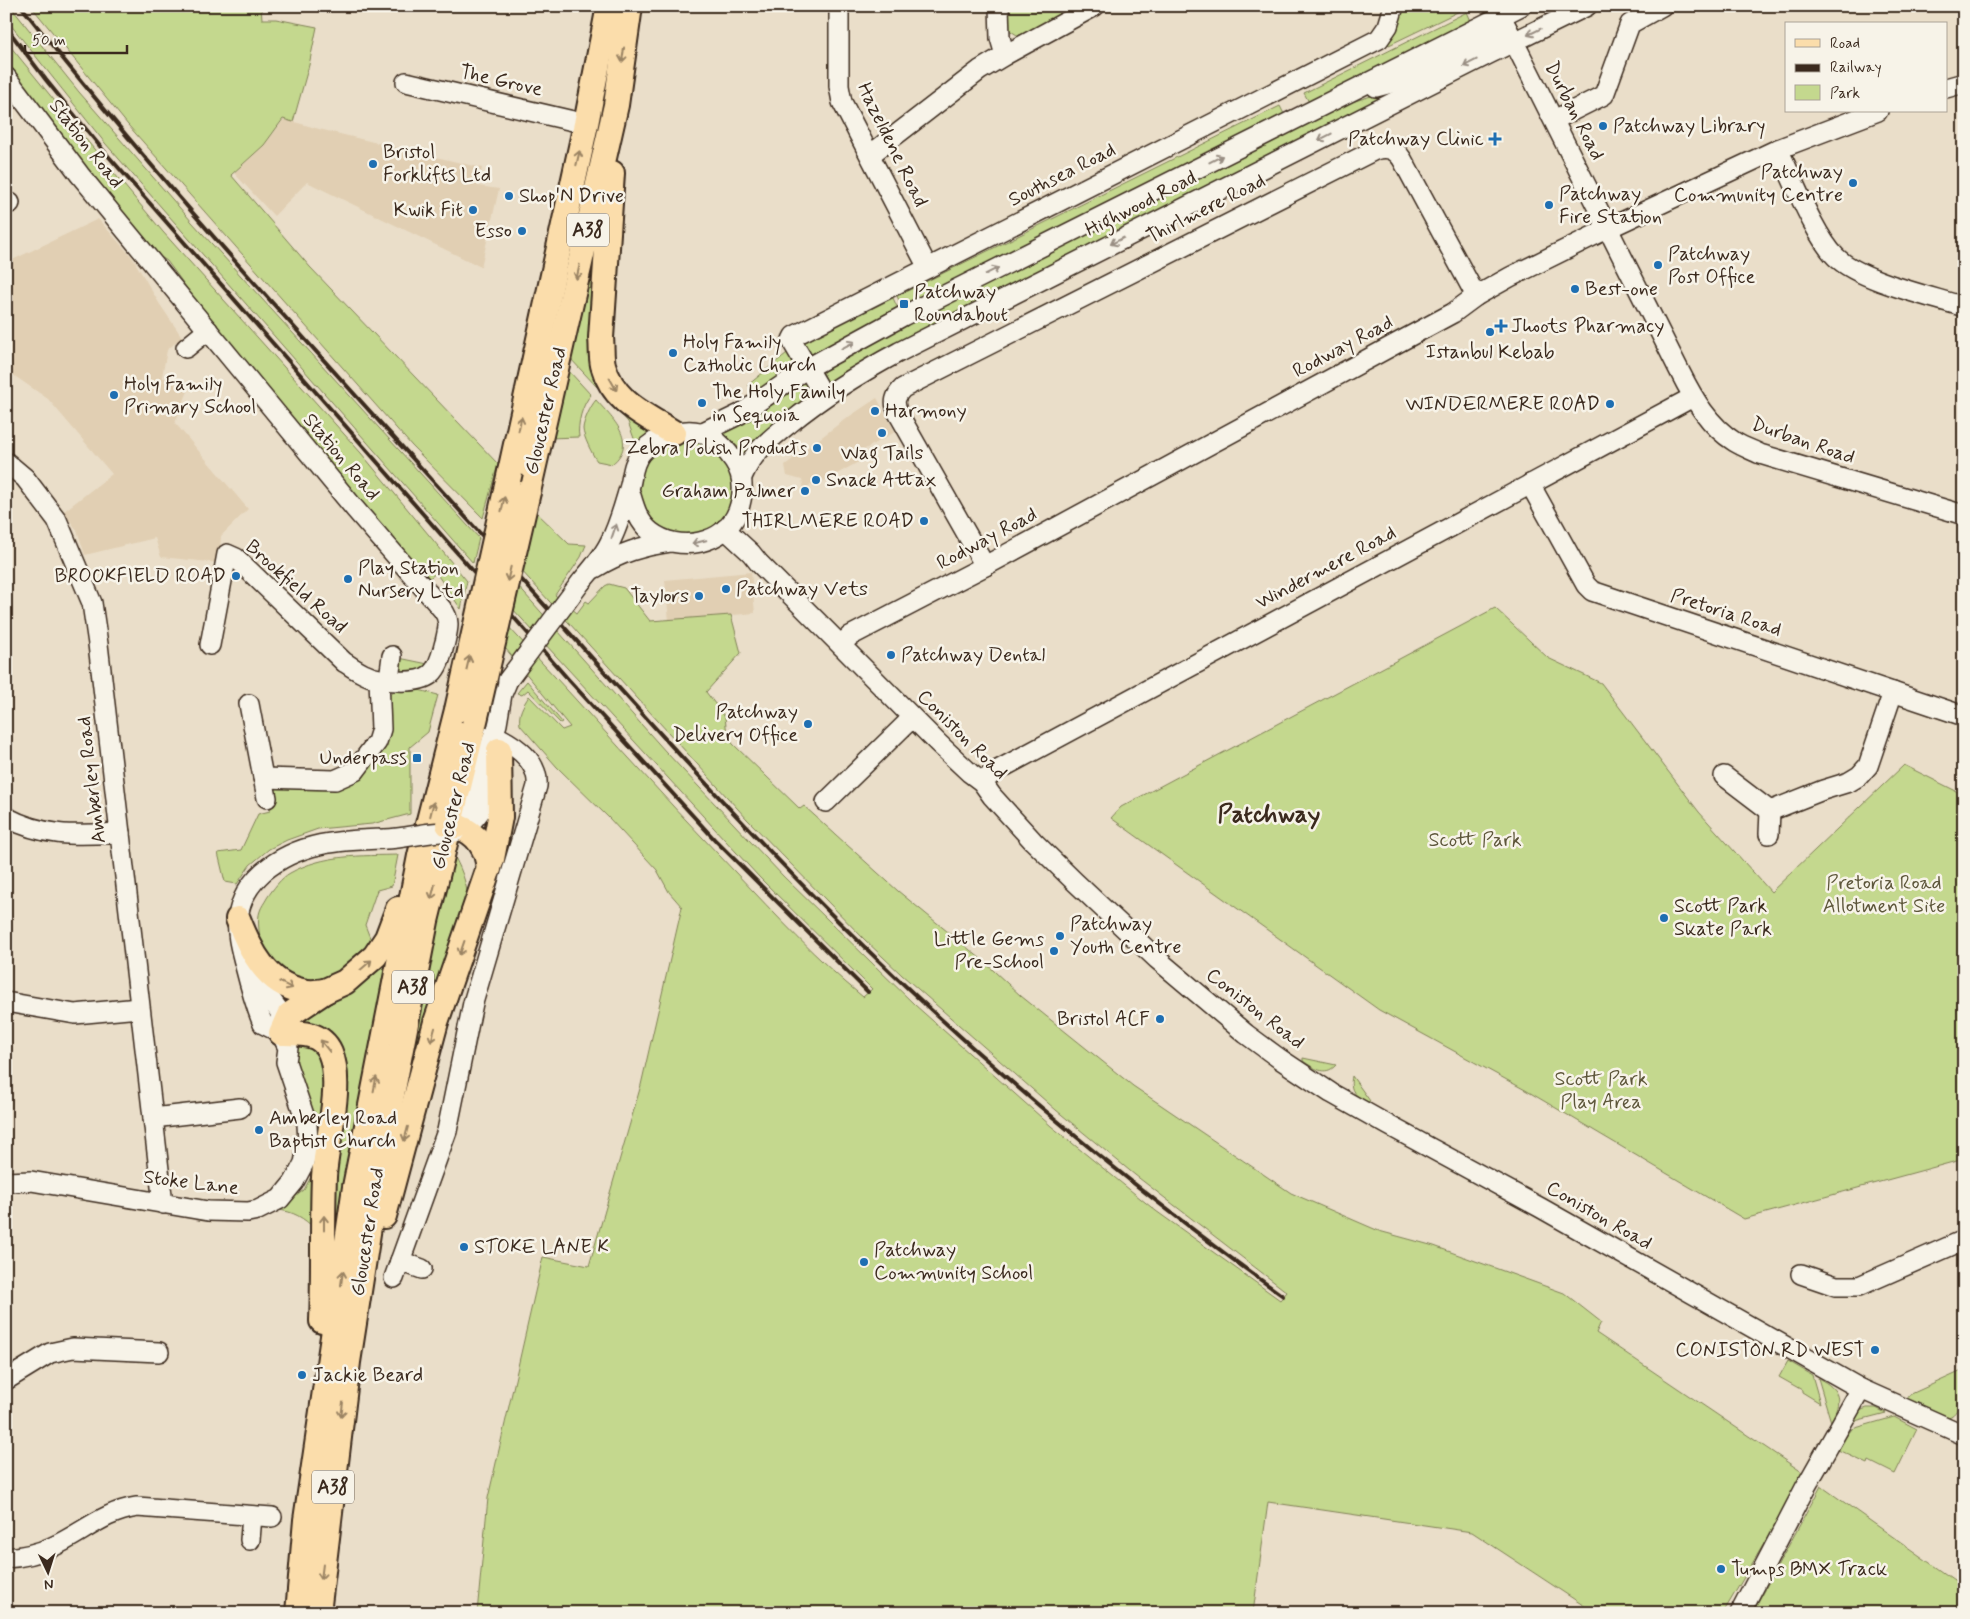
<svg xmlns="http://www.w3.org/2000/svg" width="1970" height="1619" font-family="Mynerve,sans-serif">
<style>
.built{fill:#e1cfb3}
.green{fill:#c4d88e;stroke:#808156}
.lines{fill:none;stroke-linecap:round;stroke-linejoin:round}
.minor-casing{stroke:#3b2a1e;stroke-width:22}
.major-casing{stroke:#3b2a1e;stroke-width:28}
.minor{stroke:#f7f3e8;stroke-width:19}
.major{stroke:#fbddab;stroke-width:24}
.rail{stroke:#3b2a1e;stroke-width:4}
.minor-bridge-casing{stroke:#3b2a1e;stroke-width:22;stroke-linecap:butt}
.major-bridge-casing{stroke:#3b2a1e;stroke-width:28;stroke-linecap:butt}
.minor-bridge{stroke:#f7f3e8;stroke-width:19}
.major-bridge{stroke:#fbddab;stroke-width:24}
.oneway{stroke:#998e83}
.oneway2{stroke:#9b8464}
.poi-dot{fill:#1f6fb2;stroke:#f7f3e8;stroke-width:2}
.labels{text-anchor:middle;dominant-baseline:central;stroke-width:5;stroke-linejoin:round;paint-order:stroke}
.shield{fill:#f7f3e8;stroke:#73665b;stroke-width:1}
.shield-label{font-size:19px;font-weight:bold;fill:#3b2a1e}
.street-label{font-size:20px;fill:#3b2a1e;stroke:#f7f3e8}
.poi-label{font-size:20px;fill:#3b2a1e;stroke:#f7f3e8;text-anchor:start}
.park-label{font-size:20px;fill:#5d563a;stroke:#f7f3e8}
.district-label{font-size:25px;font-weight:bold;fill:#3b2a1e;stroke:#f7f3e8}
</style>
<rect width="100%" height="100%" fill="#eadec9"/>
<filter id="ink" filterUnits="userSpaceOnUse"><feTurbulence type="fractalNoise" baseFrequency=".02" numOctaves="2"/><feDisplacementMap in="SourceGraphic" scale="10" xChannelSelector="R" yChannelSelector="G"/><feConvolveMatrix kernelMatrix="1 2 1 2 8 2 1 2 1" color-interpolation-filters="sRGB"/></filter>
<g filter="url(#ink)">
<g class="built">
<polygon points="284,119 319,129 482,168 478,186 499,189 481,267 307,182 274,216 234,173 264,145"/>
<polygon points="98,219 132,257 159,303 182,337 167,350 162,377 188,391 175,423 248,509 221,536 219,563 161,557 155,538 85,555 77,530 63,512 112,474 48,399 6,370 6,263"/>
<polygon points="877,398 895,432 860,452 864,459 824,481 822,478 804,489 802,480 787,476 785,465 844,420"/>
<polygon points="751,572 755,613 669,621 665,580"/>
</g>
<g class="green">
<polygon points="6,6 10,6 79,92 192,222 479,538 473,563 105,143 6,19"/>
<polygon points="31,6 261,6 262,19 276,19 317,27 309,65 293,122 283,119 264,145 231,175 310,267 498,464 483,518 412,446 128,125"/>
<polygon points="1003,6 1081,6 1026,35 1017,35 1006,28"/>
<polygon points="1402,6 1470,6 1389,45 1387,41"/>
<polygon points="1467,12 1472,23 1310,104 1304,93"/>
<polygon points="6,41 84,137 163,232 361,453 467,581 461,609 436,573 426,581 208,317 167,261 153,252 6,67"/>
<polygon points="1403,86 1404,90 830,382 827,381 822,370 852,349 1336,107"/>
<polygon points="1280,106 1285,116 902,307 897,296"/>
<polygon points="596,246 603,384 597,387 569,357"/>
<polygon points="893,298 898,309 810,355 798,346"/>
<polygon points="787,353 795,365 756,392 748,385"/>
<path d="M568 370 591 395C582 404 577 425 579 437L549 438Z"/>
<path d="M806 380 813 394C789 412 759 430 745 457L738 447 720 431Z"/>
<polygon points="604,395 651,430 636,444 628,422"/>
<path d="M596 400C612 418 639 442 612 464L597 461C593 456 583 436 583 429 583 422 591 405 596 400Z"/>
<circle cx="686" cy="488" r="47"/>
<path d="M534 510 569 544 586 545 581 557 555 595 577 613 586 601 589 603 605 586 609 584 624 588 650 621 731 615 741 653 706 692 725 717 727 735 733 744 800 809 804 806 898 891 981 959 1021 996 1133 1086 1291 1193 1379 1231 1434 1246 1564 1293 1601 1322 1596 1333 1805 1474 1723 1613H1595L1472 1532 1268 1502 1253 1613H477L488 1498 543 1257 589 1266 641 1085 682 907 669 892 657 870 609 818 557 767 520 725C518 713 523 706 529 696L562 730 570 727 501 643 506 624C583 706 657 791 735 872 776 915 817 960 863 997L872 989 759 877 511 607 516 584 666 752 783 876 915 1005 1051 1126 1156 1211 1280 1300 1287 1292 1135 1175 1056 1110 902 975 864 939 747 819 520 569Z"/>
<polygon points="1495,608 1548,658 1601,683 1699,812 1771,892 1904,765 1964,795 1964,1159 1744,1219 1527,1091 1379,1010 1111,818 1121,807"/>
<path d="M399 658 428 664C419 671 412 673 401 671L398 668Z"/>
<polygon points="527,681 562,722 560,723 528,690 522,695 517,693"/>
<polygon points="407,687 438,695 428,732 410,747 410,814 372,824 318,829 287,840 269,849 250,865 237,884 225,882 218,853 241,850 258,814 270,811 273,787 358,777 375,761 386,742 386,698 397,688"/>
<path d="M452 852C461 868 466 880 468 899L413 1059 394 1123Z"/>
<path d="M398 855 392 886 377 890 365 925 372 943C367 950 361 961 353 967 321 989 271 984 261 941 259 933 257 919 260 911 261 907 265 902 267 898 273 889 281 878 290 873 324 854 361 856 398 855Z"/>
<polygon points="389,944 330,1264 338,1063 296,1025 305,1009"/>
<path d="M312 1041 329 1072 315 1229C304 1218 293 1211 277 1210L304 1190 313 1173 318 1144 317 1124 294 1056C297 1046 302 1044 312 1041Z"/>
<path d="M1303 1058 1336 1065C1325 1077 1314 1068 1303 1061Z"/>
<path d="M1352 1076 1370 1101 1368 1102C1355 1096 1349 1091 1352 1076Z"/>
<polygon points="1788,1361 1812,1375 1820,1403 1802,1392 1802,1390 1779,1377"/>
<path d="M1964 1370C1964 1382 1963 1414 1948 1417L1907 1404V1399L1909 1395Z"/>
<path d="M1818 1378C1841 1390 1842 1400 1831 1422Z"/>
<polygon points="1867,1408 1876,1408 1886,1413 1851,1422 1859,1411"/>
<polygon points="1894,1417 1917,1429 1895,1474 1869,1461 1868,1464 1838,1450 1843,1440 1852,1429"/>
<polygon points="1821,1486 1964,1587 1964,1613 1752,1613"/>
</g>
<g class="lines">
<g class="minor-casing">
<g id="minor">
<polyline points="839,6 839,86 842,102 928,268"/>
<polyline points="999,6 1000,38 1005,55"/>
<path d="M1496 6 1680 372C1693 398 1709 426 1735 442 1743 447 1752 450 1760 454L1964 515"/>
<path d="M6 77 80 175 355 509 442 609C451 620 448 629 445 642 442 652 440 666 431 674 418 685 379 682 364 674 357 671 350 666 344 662L236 558 227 554 210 645"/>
<polyline points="406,82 586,124"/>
<polyline points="1376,87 1403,80 1508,30"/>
<polyline points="1946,88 1964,83"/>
<polyline points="1554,120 1604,95 1630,24 1662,6"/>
<path d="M1778 149C1793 179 1814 235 1836 257 1861 281 1930 296 1964 307"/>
<polyline points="870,155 980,70 1005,55 1095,6"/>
<polyline points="6,204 10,203"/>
<polyline points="186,348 208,330"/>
<polyline points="824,396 794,345 792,340 794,336 1379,39 1388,26 1394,6"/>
<polyline points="701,433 740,414 806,369 903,316 1521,6"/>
<polyline points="6,462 25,478 57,520 92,603 98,644 163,1204"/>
<path d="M742 477C753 452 769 440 790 423 824 395 860 373 899 352L1489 54 1587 6"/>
<polyline points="1530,484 1586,585 1592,591 1964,716"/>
<polyline points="725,529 751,553 759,563 938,743 970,773 982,782 992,796 1033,841 1074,881 1157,959 1246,1034 1280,1059 1331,1093 1388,1125 1541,1208 1861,1389 1964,1435"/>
<path d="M985 566 898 413C893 402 895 396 903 388L1375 150C1387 147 1395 148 1402 159L1476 296"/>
<path d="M595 568C620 553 642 546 670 542"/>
<path d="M581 582C591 570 603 557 610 542 618 527 623 509 628 492 633 479 631 465 641 453 656 435 688 424 710 436 719 442 728 452 734 461 744 476 744 494 738 511 725 545 678 553 651 532 637 521 634 505 629 489"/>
<polyline points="841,645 850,636 985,566 1401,341 1453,313 1476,296 1510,277 1609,228 1778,149 1878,111"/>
<polyline points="389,679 392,656"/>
<polyline points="249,704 267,798"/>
<polyline points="1724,776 1770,811 1823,790 1849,782 1859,776 1868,766 1893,692"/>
<polyline points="263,778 335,780 355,771 377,742 381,729 379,679"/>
<polyline points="982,782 996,771 1693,397"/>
<polyline points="826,802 912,718"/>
<polyline points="457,814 472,796 481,776 497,724 502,694 508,680"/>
<path d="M6 817C45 838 78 835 120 833"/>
<path d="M455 832C480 822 489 798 494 774"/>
<polyline points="1769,834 1770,811"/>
<polyline points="249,970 280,1012 281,1034"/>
<polyline points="6,1002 75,1014 139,1008"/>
<path d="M281 1033 263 1024C255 1005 250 986 245 966 241 950 236 934 238 917 241 898 249 885 263 872 298 842 341 840 385 839"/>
<polyline points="153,1118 240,1108"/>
<polyline points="6,1182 31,1181 208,1211 248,1212 258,1210 280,1199 294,1182 304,1163 308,1143 307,1124 286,1062 288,1048 281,1033"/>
<polyline points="400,1261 422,1269"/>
<polyline points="1801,1274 1836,1286 1859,1286 1964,1240"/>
<path d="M394 1278 447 1131 473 1003 537 786C539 763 519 748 500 738"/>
<polyline points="6,1380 50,1353 73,1348 159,1352"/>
<polyline points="250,1540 252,1516"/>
<path d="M6 1558C21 1557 39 1553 52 1547 83 1533 103 1512 137 1507L272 1517"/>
<polyline points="1740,1613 1805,1488 1861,1389"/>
</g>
</g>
<g class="major-casing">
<g id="major">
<path d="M612 173 601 338C602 346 601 356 603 365 613 402 644 414 674 433"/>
<polyline points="510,472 586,124 609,6"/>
<polyline points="528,492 616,105 630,6"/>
<path d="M457 826C478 834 487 848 489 869"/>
<path d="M238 919C250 950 266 984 302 991 309 993 318 992 325 991"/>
<polyline points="384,1216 436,1022 492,859 500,817 499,750"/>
<path d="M322 1321C324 1273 322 1225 324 1177 326 1141 344 1085 330 1052 321 1032 300 1033 281 1033L289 1015 325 991 345 982 375 956 387 938 398 909"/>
<polyline points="298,1613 306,1520 355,1187 420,856 457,710"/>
<polyline points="318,1613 348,1362 380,1156 426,921 474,725"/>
</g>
</g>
<use href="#minor" class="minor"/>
<use href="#major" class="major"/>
<g class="rail">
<path d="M21 6C161 185 317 352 469 521 591 656 710 793 839 922 976 1058 1126 1183 1283 1296"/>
<polyline points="6,27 46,80 103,150 568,679 716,841 868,992"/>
</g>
<g class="minor-bridge-casing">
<g id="minor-bridge">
<polyline points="508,680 581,582"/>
<path d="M385 839C409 838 433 830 455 832"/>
</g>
</g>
<g class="major-bridge-casing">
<g id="major-bridge">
<polyline points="457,710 510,472"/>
<polyline points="474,725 528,492"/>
<polyline points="448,824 457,826"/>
</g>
</g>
<use href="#minor-bridge" class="minor-bridge"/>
<use href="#major-bridge" class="major-bridge"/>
</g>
<defs><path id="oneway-shaft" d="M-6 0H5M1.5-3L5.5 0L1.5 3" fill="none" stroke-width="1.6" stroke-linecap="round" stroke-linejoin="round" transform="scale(1.25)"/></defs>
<g class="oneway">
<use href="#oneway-shaft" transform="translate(1534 32) rotate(154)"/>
<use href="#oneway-shaft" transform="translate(1470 63) rotate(153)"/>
<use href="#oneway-shaft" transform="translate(1325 137) rotate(153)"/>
<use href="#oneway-shaft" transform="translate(1216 159) rotate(-27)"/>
<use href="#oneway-shaft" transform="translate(1117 241) rotate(153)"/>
<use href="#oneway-shaft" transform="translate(992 271) rotate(-27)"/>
<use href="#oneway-shaft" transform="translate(848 345) rotate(-28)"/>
<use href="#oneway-shaft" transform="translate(614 531) rotate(-71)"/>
<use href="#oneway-shaft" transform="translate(699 542) rotate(167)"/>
</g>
<g class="oneway2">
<use href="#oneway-shaft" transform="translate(623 55) rotate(98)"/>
<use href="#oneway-shaft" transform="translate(578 158) rotate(-77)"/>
<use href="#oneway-shaft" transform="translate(578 272) rotate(103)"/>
<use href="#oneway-shaft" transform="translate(613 384) rotate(60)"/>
<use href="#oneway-shaft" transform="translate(520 424) rotate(-78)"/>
<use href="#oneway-shaft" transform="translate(503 504) rotate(-78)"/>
<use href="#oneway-shaft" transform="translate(509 574) rotate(103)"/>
<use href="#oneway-shaft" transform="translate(468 663) rotate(-77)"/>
<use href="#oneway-shaft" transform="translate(432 809) rotate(-76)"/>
<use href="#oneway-shaft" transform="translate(433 892) rotate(104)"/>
<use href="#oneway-shaft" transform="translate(462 948) rotate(109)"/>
<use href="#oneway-shaft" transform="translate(366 965) rotate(-41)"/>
<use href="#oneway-shaft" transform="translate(286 985) rotate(27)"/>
<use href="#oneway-shaft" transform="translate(433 1035) rotate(106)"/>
<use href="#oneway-shaft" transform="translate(325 1046) rotate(-128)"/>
<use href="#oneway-shaft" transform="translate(375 1084) rotate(-79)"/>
<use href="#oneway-shaft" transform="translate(406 1134) rotate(105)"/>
<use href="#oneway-shaft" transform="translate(324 1223) rotate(-90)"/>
<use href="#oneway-shaft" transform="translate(342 1278) rotate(-82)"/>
<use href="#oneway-shaft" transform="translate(342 1410) rotate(97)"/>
<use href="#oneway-shaft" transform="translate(322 1572) rotate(97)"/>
</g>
</g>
<g class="poi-dot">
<circle cx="1603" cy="126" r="5"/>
<path d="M1492.5 131.5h5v5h5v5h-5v5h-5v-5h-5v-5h5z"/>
<circle cx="373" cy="164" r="5"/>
<circle cx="1853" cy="183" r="5"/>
<circle cx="509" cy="196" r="5"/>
<circle cx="1549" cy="205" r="5"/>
<circle cx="473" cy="210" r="5"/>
<circle cx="522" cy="231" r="5"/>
<circle cx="1658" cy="265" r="5"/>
<circle cx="1575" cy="289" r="5"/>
<rect x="899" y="299" width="10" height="10" rx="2.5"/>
<path d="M1498.5 318.5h5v5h5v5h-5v5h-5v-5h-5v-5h5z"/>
<circle cx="1490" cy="332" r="5"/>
<circle cx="673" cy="353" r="5"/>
<circle cx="114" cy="395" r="5"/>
<circle cx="702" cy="403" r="5"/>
<circle cx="1610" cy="404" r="5"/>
<circle cx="875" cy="411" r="5"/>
<circle cx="882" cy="433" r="5"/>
<circle cx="817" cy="448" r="5"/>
<circle cx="816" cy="480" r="5"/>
<circle cx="805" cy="491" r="5"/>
<circle cx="924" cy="521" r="5"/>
<circle cx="236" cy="576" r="5"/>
<circle cx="348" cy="579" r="5"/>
<circle cx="726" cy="589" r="5"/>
<circle cx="699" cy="596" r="5"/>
<circle cx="891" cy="655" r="5"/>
<circle cx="808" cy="724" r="5"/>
<rect x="412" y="753" width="10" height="10" rx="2.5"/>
<circle cx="1664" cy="918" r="5"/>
<circle cx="1060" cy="936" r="5"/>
<circle cx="1054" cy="951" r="5"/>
<circle cx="1160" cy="1019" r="5"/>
<circle cx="259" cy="1130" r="5"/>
<circle cx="464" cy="1247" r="5"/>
<circle cx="864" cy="1262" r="5"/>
<circle cx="1875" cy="1350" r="5"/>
<circle cx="302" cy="1375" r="5"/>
<circle cx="1721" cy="1569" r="5"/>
</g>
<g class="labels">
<g class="shield">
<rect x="567" y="213.5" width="42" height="33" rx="4"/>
<rect x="392" y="970.5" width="42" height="33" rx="4"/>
<rect x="312" y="1470.5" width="42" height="33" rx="4"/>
</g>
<g class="shield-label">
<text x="588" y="230">A38</text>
<text x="413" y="987">A38</text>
<text x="333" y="1487">A38</text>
</g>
<g class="street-label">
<text transform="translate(501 81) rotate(13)">The Grove</text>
<text transform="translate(1574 111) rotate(63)">Durban Road</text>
<text transform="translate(86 144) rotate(52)">Station Road</text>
<text transform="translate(892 145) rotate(64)">Hazeldene Road</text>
<text transform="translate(1062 175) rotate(-27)">Southsea Road</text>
<text transform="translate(1141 204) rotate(-27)">Highwood Road</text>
<text transform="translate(1206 209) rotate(-27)">Thirlmere Road</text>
<text transform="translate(1343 347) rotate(-28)">Rodway Road</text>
<text transform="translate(546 411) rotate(-77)">Gloucester Road</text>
<text transform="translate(1803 441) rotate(19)">Durban Road</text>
<text transform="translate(341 457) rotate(50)">Station Road</text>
<text transform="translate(987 539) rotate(-28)">Rodway Road</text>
<text transform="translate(1326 568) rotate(-28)">Windermere Road</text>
<text transform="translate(296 587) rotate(42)">Brookfield Road</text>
<text transform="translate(1726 613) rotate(18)">Pretoria Road</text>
<text transform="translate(962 735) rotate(45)">Coniston Road</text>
<text transform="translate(92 780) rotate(-97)">Amberley Road</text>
<text transform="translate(454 806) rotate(-76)">Gloucester Road</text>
<text transform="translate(1255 1009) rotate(38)">Coniston Road</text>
<text transform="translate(191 1183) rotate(7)">Stoke Lane</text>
<text transform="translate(1599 1216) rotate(30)">Coniston Road</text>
<text transform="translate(368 1232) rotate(-81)">Gloucester Road</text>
</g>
<g class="poi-label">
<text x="1613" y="126">Patchway Library</text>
<text x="1484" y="139" text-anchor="end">Patchway Clinic</text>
<text x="383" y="152">Bristol<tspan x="383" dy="23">Forklifts Ltd</tspan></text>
<text x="1843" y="172" text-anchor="end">Patchway<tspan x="1843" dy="23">Community Centre</tspan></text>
<text x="1559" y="194">Patchway<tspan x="1559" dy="23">Fire Station</tspan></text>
<text x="519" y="196">Shop'N Drive</text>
<text x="463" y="210" text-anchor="end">Kwik Fit</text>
<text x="512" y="231" text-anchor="end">Esso</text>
<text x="1668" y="254">Patchway<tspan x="1668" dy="23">Post Office</tspan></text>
<text x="1585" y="289">Best-one</text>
<text x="914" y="292">Patchway<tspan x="914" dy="23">Roundabout</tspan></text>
<text x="1511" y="326">Jhoots Pharmacy</text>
<text x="683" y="342">Holy Family<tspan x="683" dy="23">Catholic Church</tspan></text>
<text x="1490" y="352" text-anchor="middle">Istanbul Kebab</text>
<text x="124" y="384">Holy Family<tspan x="124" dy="23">Primary School</tspan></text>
<text x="712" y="392">The Holy Family<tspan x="712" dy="23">in Sequoia</tspan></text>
<text x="1600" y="404" text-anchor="end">WINDERMERE ROAD</text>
<text x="885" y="411">Harmony</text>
<text x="807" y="448" text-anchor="end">Zebra Polish Products</text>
<text x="882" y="453" text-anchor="middle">Wag Tails</text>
<text x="826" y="480">Snack Attax</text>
<text x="795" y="491" text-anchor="end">Graham Palmer</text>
<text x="914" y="521" text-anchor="end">THIRLMERE ROAD</text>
<text x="358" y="568">Play Station<tspan x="358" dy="23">Nursery Ltd</tspan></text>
<text x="226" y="576" text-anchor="end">BROOKFIELD ROAD</text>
<text x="736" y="589">Patchway Vets</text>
<text x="689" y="596" text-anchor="end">Taylors</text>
<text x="901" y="655">Patchway Dental</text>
<text x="798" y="712" text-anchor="end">Patchway<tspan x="798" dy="23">Delivery Office</tspan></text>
<text x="407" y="758" text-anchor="end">Underpass</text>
<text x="1674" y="906">Scott Park<tspan x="1674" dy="23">Skate Park</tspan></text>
<text x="1070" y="924">Patchway<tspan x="1070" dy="23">Youth Centre</tspan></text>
<text x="1044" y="939" text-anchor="end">Little Gems<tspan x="1044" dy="23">Pre-School</tspan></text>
<text x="1150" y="1019" text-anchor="end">Bristol ACF</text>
<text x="269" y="1118">Amberley Road<tspan x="269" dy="23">Baptist Church</tspan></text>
<text x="474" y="1247">STOKE LANE K</text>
<text x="874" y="1250">Patchway<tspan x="874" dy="23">Community School</tspan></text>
<text x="1865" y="1350" text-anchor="end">CONISTON RD WEST</text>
<text x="312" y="1375">Jackie Beard</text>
<text x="1731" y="1569">Tumps BMX Track</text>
</g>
<g class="park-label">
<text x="1475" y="840">Scott Park</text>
<text x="1884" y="883">Pretoria Road<tspan x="1884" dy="23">Allotment Site</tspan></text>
<text x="1601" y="1079">Scott Park<tspan x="1601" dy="23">Play Area</tspan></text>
</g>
<g class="district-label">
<text x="1269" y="815">Patchway</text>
</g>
</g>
<rect width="1970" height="1619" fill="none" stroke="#f7f3e8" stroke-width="25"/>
<rect x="12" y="12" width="1945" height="1594" fill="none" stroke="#3b2a1e" stroke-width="2" filter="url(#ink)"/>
<rect x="1785" y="22" width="162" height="90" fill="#f7f3e8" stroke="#aca397"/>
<rect x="1795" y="39" width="25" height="8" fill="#fbddab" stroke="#aca397"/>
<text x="1830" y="48" font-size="15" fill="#3b2a1e">Road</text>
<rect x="1795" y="64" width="25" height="8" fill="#3b2a1e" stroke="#aca397"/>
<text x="1830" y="72" font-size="15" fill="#3b2a1e">Railway</text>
<rect x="1795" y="85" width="25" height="15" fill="#c4d88e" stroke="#aca397"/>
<text x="1830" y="98" font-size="15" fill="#3b2a1e">Park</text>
<g transform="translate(48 1572) rotate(176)" stroke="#f7f3e8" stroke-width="4" paint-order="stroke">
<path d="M0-4L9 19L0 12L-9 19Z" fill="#3b2a1e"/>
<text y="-8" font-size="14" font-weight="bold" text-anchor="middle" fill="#3b2a1e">N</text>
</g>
<path d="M25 45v8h102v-8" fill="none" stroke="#3b2a1e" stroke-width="2.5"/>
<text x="32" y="45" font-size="15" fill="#3b2a1e" stroke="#f7f3e8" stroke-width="4" paint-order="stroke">50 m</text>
</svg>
